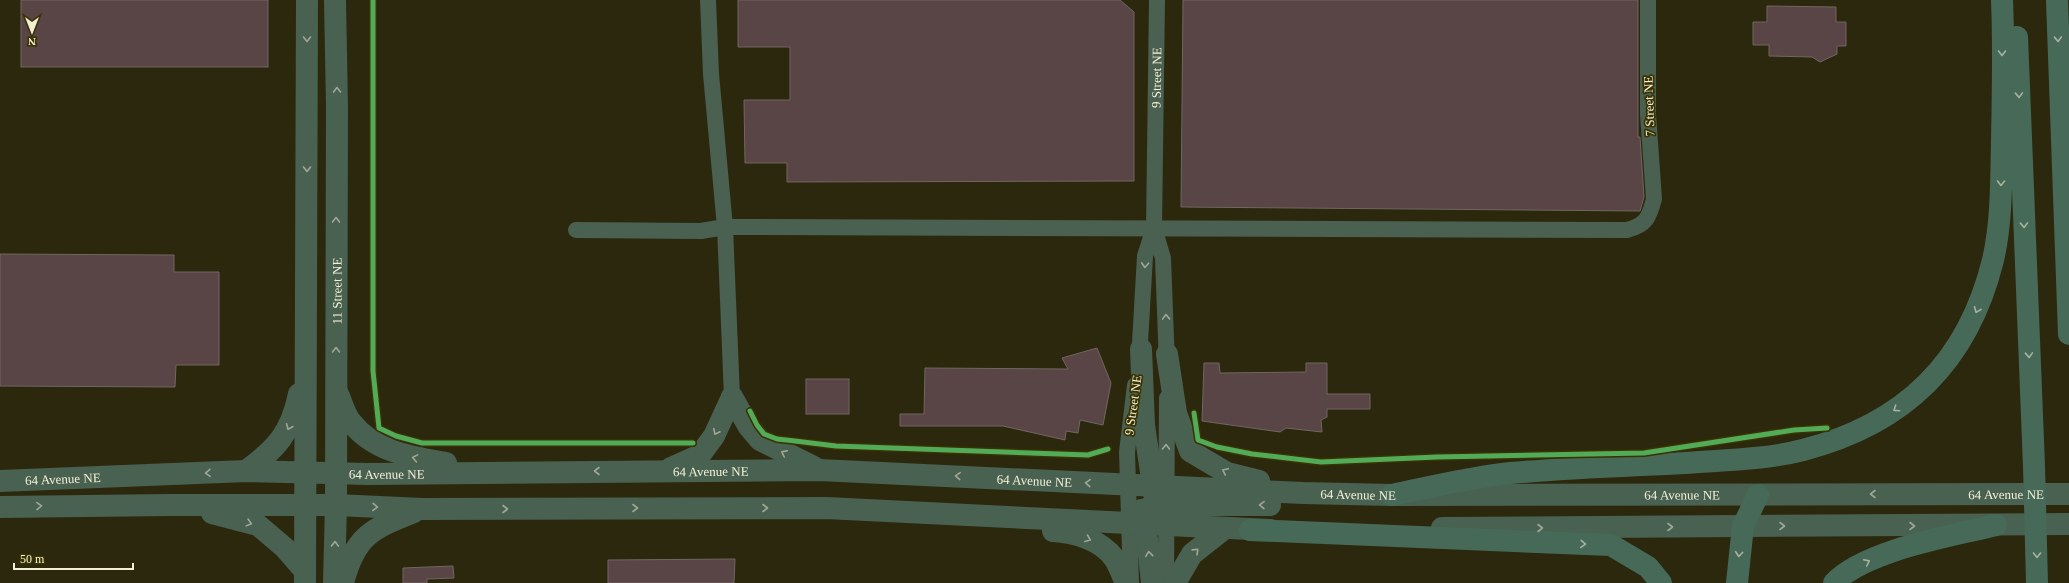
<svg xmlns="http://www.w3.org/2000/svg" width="2069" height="583" font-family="Georgia,serif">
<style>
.building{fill:#594446;stroke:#716760}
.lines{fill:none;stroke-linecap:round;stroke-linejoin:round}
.street{stroke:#4a6050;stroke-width:16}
.secondary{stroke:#496151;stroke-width:22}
.highway{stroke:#476a58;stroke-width:22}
.cycleway-casing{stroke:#393201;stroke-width:8}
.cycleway{stroke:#51ab58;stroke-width:5}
.oneway{stroke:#9ea894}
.oneway2{stroke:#a6b39e}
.labels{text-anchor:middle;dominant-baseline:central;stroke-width:3.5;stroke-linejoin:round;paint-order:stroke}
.street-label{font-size:13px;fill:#f3efd7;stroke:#393201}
</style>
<rect width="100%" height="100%" fill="#2c280e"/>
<g class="building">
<rect x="21" y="0" width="247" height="67"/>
<polygon points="738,0 1120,0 1134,12 1134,181 787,182 787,163 745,163 744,100 790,100 790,47 738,47"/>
<polygon points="1183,0 1638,0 1638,137 1640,137 1644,197 1640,211 1181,207"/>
<polygon points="1767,6 1836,7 1836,22 1846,22 1846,46 1837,46 1837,54 1820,62 1812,57 1769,56 1769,45 1753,45 1753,22 1767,22"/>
<polygon points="0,254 174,255 174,272 219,272 219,365 176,365 175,387 0,386"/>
<polygon points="1097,348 1111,383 1103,425 1080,420 1078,433 1066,431 1065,440 1003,426 900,426 900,414 924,414 925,368 1068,369 1062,358"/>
<polygon points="1204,363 1219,363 1220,373 1306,372 1306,363 1327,363 1327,394 1370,394 1370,409 1327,409 1327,417 1321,420 1322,432 1286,428 1280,432 1202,421"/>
<rect x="806" y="379" width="43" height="35"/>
<polygon points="735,559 734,583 608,583 608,560"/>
<polygon points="453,566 454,578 427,579 427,583 403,583 403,568"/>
</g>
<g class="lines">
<g class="street">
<polyline points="708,0 711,74 725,227 732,397"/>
<polyline points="1154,228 1163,258 1167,365"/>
<path d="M576 230 701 231 725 227H744L1627 230C1646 225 1649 218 1654 199L1648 114V0"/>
<path id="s1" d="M1139 360 1145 256 1154 228 1157 0"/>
<polyline points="1131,583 1127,452 1135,385"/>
<polyline points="1166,583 1167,398"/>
</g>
<g class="secondary">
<polyline points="1141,349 1144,425 1155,499"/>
<polyline points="1167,354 1176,413 1190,451 1227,473 1259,481"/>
<path d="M338 394C342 403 345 415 351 422 374 452 412 457 446 463"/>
<polyline points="732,397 749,427 760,440 814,467"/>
<polyline points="671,468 700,455 714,436 732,397"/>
<path d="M246 471C277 448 291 433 299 394"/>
<path id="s2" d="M0 481 246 471 368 474 819 470 1303 493 1392 495 2069 494"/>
<polyline points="0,507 170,505 336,505 422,509 826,508 1270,530"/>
<polyline points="1141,510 1148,545 1152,583"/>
<polyline points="212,513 258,525 285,548 305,571"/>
<polyline points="1130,524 1141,511 1156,505 1270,505"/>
<polyline points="1442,528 2069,524"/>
<path d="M1053 531C1074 532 1101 540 1114 558 1119 565 1122 575 1126 583"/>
<polyline points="305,583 307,0"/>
<path id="s3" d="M334 583 336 505 337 107 335 0"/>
<path d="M343 583C355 536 371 529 414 512"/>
<polyline points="1175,583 1192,554 1225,528"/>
</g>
<g class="highway">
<polyline points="2057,0 2069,334"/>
<polyline points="2017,37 2034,466 2037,583"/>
<path d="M1392 495C1431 487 1471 477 1510 473 1568 468 1626 466 1684 463 1723 460 1764 460 1803 450 1905 424 1968 362 1993 260 2002 221 2001 180 2002 140 2003 93 2004 46 2002 0"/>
<polyline points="1250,530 1611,545 1648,567 1661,583"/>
<polyline points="1737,583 1743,526 1758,495"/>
<path d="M1834 583C1865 550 1952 536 1996 525"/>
</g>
<g class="cycleway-casing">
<g id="cycleway">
<polyline points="373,0 373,371 379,428 396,436 422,443 693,443"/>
<polyline points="750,411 757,425 764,434 777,439 795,441 836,446 1088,455 1108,449"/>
<polyline points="1194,413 1198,440 1217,447 1252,454 1321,462 1437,457 1644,453 1794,430 1827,428"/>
</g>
</g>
<use href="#cycleway" class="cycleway"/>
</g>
<defs><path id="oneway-chevron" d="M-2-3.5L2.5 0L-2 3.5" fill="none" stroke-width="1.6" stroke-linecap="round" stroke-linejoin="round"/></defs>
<g class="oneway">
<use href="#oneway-chevron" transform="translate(307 39) rotate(90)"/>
<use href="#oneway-chevron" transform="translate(337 90) rotate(-91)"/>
<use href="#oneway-chevron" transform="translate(307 169) rotate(90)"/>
<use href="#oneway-chevron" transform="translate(336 220) rotate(-89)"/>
<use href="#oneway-chevron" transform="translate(1145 265) rotate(93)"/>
<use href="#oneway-chevron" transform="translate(1166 317) rotate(-92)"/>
<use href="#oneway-chevron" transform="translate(336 350) rotate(-90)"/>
<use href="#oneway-chevron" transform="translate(289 427) rotate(113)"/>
<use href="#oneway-chevron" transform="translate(716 432) rotate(117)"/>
<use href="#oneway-chevron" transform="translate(1166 447) rotate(-89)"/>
<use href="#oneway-chevron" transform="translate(784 453) rotate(-154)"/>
<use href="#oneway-chevron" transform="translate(415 458) rotate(-170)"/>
<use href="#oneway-chevron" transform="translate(597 471) rotate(180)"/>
<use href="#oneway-chevron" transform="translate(1225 471) rotate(-155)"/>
<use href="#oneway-chevron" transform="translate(208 473) rotate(178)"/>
<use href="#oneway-chevron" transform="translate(958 476) rotate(-177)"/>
<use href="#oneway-chevron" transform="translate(1088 483) rotate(-177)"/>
<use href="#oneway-chevron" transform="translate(1873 494) rotate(180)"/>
<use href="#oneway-chevron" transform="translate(1262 505) rotate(-179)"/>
<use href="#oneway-chevron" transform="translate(39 506) rotate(-1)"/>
<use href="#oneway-chevron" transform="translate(375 507) rotate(2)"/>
<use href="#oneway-chevron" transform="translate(635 508)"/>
<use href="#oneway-chevron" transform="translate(765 508)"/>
<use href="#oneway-chevron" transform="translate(505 509)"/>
<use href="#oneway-chevron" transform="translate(249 523) rotate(15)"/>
<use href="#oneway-chevron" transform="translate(1782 526)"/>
<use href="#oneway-chevron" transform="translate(1912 526)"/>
<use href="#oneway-chevron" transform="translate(1670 527)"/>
<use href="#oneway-chevron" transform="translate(1540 528)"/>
<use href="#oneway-chevron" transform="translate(1088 539) rotate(22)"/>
<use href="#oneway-chevron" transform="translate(335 544) rotate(-88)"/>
<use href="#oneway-chevron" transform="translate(1196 551) rotate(-44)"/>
<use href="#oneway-chevron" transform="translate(1149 554) rotate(-96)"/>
</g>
<g class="oneway2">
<use href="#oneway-chevron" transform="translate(2058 39) rotate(88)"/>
<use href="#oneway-chevron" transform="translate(2002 53) rotate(90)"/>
<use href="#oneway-chevron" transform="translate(2019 95) rotate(88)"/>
<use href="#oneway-chevron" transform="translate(2001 183) rotate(91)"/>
<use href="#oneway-chevron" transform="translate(2024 225) rotate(88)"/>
<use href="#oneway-chevron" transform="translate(1977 310) rotate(112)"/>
<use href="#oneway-chevron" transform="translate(2029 355) rotate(88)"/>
<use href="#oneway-chevron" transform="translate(1896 409) rotate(146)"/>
<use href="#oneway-chevron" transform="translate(1583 544) rotate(2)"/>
<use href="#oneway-chevron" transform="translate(1739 554) rotate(95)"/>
<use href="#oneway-chevron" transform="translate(2037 555) rotate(90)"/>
<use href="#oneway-chevron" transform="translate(1867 562) rotate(-26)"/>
</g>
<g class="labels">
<g class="street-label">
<text stroke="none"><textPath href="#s1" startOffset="284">9 Street NE</textPath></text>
<text transform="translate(1649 106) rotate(-92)">7 Street NE</text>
<text stroke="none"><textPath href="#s3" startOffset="292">11 Street NE</textPath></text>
<text transform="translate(1133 405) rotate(-82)">9 Street NE</text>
<text stroke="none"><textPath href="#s2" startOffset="711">64 Avenue NE</textPath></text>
<text stroke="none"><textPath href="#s2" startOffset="387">64 Avenue NE</textPath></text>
<text stroke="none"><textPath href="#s2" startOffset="63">64 Avenue NE</textPath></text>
<text stroke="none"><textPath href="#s2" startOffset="1035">64 Avenue NE</textPath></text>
<text stroke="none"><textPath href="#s2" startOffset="1359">64 Avenue NE</textPath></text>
<text stroke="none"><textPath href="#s2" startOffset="2007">64 Avenue NE</textPath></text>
<text stroke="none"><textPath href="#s2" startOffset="1683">64 Avenue NE</textPath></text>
</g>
</g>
<g transform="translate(32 32) rotate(180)" stroke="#393201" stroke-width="3" paint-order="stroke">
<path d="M0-3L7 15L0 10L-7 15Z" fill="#f3efd7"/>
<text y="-6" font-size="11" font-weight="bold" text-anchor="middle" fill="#f3efd7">N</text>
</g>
<path d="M14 563v6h119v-6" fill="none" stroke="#f3efd7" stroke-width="2"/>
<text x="20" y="563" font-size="12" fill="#f3efd7" stroke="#393201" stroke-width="3" paint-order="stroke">50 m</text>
</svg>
